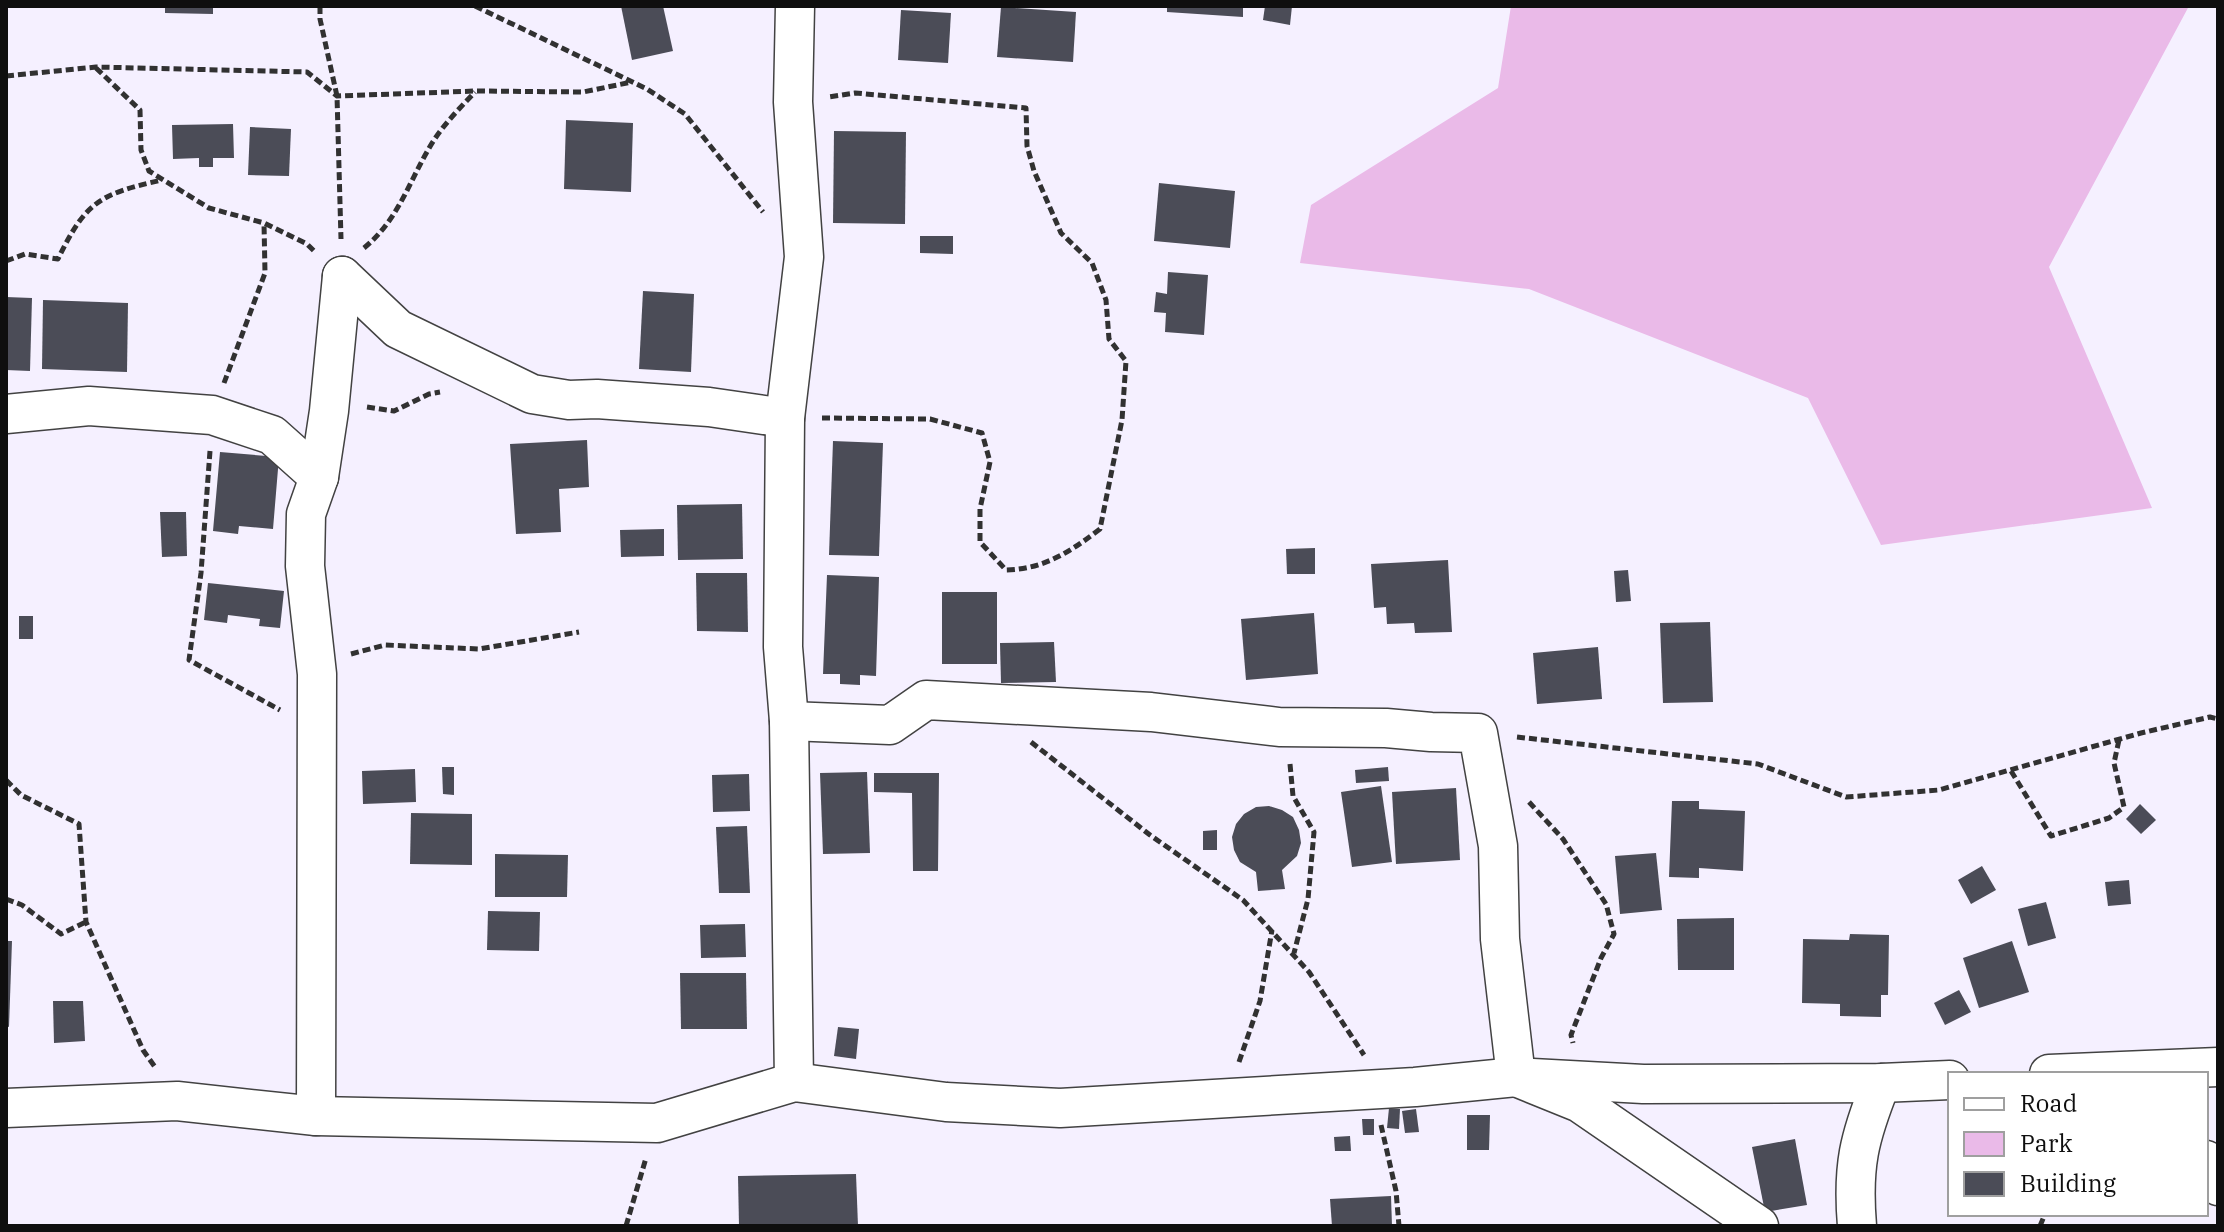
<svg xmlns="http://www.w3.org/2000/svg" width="2224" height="1232" font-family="'IBM Plex Serif',serif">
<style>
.green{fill:#eabae8}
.building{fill:#4b4c57}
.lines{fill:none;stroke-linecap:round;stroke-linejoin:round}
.minor-casing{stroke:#424242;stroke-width:41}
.path{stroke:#313131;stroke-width:5;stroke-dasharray:8 4;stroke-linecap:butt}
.minor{stroke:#fff;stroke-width:38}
</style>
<rect width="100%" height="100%" fill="#f5f0ff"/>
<polygon class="green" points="1511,6 2189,6 2049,267 2152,508 1881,545 1808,398 1529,289 1300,263 1311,205 1498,88"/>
<g class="building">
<polygon points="165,6 213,6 213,14 165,13"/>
<polygon points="621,6 663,6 673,51 632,60"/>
<polygon points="1167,6 1243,6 1243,17 1167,12"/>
<polygon points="1265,6 1292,6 1290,25 1263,20"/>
<polygon points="1001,7 1076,12 1073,62 997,57"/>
<polygon points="901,10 951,13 948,63 898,60"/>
<polygon points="566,120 633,123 631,192 564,189"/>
<polygon points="233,124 234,158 213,158 213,167 199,167 199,158 173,159 172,125"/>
<polygon points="250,127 291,129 289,176 248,175"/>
<polygon points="834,131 906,132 905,224 833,223"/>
<polygon points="1159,183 1235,191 1230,248 1154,241"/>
<polygon points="920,236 953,236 953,254 920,253"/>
<polygon points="1168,272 1208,275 1204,335 1165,332 1166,313 1154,312 1156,292 1167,294"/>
<polygon points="643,291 694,294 691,372 639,369"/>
<polygon points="6,297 32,298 30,371 6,370"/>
<polygon points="43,300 128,303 127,372 42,369"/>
<polygon points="587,440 589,487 559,489 561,532 516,534 510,444"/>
<polygon points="833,441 883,443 879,556 829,555"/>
<polygon points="220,452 279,457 273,529 239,526 238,534 213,531"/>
<polygon points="742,504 743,559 678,560 677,505"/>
<polygon points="160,512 186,512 187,556 162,557"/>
<polygon points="664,529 664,556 621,557 620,530"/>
<polygon points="1315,548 1315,574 1287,574 1286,549"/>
<polygon points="1448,560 1452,632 1415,633 1414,623 1387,624 1386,607 1374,608 1371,564"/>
<polygon points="1628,570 1631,601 1616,602 1614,571"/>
<polygon points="696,573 747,573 748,632 697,631"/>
<polygon points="827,575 879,577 876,676 860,675 860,685 840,684 840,674 823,674"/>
<polygon points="208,583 284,591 280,628 259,626 260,619 228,615 227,623 204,620"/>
<rect x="942" y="592" width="55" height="72"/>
<polygon points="1314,613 1318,674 1246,680 1241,619"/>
<rect x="19" y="616" width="14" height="23"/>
<polygon points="1710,622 1713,702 1663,703 1660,623"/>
<polygon points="1054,642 1056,682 1001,683 1000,643"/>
<polygon points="1598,647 1602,699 1537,704 1533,653"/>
<polygon points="442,767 454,767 454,795 443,794"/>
<polygon points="1388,767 1389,781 1356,783 1355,770"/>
<polygon points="415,769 416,802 363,804 362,771"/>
<polygon points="867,772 870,853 823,854 820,773"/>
<polygon points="874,773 939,773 938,871 913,871 912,793 874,792"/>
<polygon points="749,774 750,811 713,812 712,775"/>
<polygon points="1381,786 1392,862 1352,867 1341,792"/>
<polygon points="1456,788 1460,860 1396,864 1392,792"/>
<polygon points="1672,801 1699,801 1699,809 1745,811 1743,871 1699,868 1699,878 1669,877"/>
<polygon points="2140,804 2156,820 2141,834 2126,819"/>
<polygon points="1269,806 1282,810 1293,817 1299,830 1301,843 1297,856 1282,870 1285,889 1258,891 1256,872 1240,862 1234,850 1232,837 1236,824 1244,814 1256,807"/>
<polygon points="411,813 472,814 472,865 410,864"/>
<polygon points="747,826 750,893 719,893 716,827"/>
<polygon points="1217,830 1217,850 1203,850 1203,831"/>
<polygon points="1656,853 1662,910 1620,914 1615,856"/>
<polygon points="495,854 568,855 567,897 495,897"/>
<polygon points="1982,866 1996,890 1971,904 1958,880"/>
<polygon points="2129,880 2131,904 2108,906 2105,882"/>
<polygon points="2046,902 2056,938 2028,946 2018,909"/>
<polygon points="488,911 540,912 539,951 487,950"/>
<polygon points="1734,918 1734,970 1678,970 1677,919"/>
<polygon points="745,924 746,957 701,958 700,925"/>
<polygon points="1850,934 1889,935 1888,995 1881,995 1881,1017 1840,1016 1840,1004 1802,1003 1803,939 1849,940"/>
<polygon points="6,941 12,941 9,1027 6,1026"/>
<polygon points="2012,941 2029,992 1979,1008 1963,958"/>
<polygon points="680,973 746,973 747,1029 681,1029"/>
<polygon points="1959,990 1971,1012 1945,1025 1934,1003"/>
<polygon points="53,1001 83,1001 85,1041 54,1043"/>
<polygon points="838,1027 859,1029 856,1059 834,1056"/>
<polygon points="1389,1108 1400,1109 1399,1129 1387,1128"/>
<polygon points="1416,1109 1419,1132 1405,1133 1402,1111"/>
<polygon points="1467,1115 1490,1115 1489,1150 1467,1150"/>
<polygon points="1362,1119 1374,1119 1374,1135 1363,1135"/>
<polygon points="1350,1136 1351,1151 1335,1151 1334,1137"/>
<polygon points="1795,1139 1807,1205 1765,1212 1752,1147"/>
<polygon points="856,1174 858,1226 739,1226 738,1176"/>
<polygon points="1391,1196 1392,1226 1332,1226 1330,1199"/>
</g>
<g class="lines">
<g class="minor-casing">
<g id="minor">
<polyline points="342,276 398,329 532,394 569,400 597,399 709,407 785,418"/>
<polyline points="6,414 89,406 212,415 272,435 319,477"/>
<polyline points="789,721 890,725 926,700 1151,712 1279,727 1386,728 1431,732 1478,733 1498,846 1500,939 1516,1077 1580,1103 1759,1226"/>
<polyline points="2049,1074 2218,1067"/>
<polyline points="794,1082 789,721 783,647 785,418 804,257 793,102 795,6"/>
<polyline points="6,1108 177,1101 316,1116 657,1123 794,1082 946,1102 1060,1108 1415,1087 1516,1077 1643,1084 1881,1083 1950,1080"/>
<polyline points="316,1116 317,674 305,566 306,514 319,477 329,411 342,276"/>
<polyline points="2206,1160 2218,1186"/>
<path d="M1857 1226C1852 1166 1859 1138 1881 1083"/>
</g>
</g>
<g class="path">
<polyline points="320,6 320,19 337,96 341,239"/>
<polyline points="475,6 647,89 685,114 763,212"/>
<polyline points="96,68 140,110 141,150 149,171 209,208 264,223 307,244 315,252"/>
<polyline points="6,76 96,67 307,72 337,96 476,91 583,92 632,82"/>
<path d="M364 248C397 221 408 185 428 150 440 128 458 110 475 92"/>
<path d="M6 261 25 254 58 259C86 201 100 194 162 180"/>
<polyline points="224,383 265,273 264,223"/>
<polyline points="367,407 394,411 429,394 440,392"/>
<path d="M822 418 930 419 982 433 990 462 980 509V542L1006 570C1044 569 1070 552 1100 529L1122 420 1126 361 1109 339 1106 300 1092 263 1061 233 1034 171 1027 146 1026 108 855 93 828 97"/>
<polyline points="210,451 201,573 189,660 280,710"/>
<polyline points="351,654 385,645 479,649 579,632"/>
<polyline points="1517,737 1758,764 1846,797 1939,790 2141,733 2210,717 2218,719"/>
<polyline points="1031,742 1150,835 1243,900 1309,972 1364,1055"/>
<polyline points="1290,764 1293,796 1314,832 1308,899 1294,953"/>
<polyline points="2011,771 2051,836 2109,818 2124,807 2114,763 2119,740"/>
<polyline points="6,780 21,795 79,824 86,922 143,1050 155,1067"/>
<polyline points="1529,802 1563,839 1606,904 1614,934 1601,958 1571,1035 1573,1043"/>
<polyline points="6,899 22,905 61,934 86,922"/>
<polyline points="1239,1062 1260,1001 1272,930"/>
<polyline points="1381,1125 1396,1191 1399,1226"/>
<polyline points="626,1226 646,1158"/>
<polyline points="2040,1226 2045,1214"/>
</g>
<use href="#minor" class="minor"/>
</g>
<rect width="2224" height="1232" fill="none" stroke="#0f0f0f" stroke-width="16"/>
<rect x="1948" y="1072" width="260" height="144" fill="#ffffff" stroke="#9f9f9f" stroke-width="2"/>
<rect x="1964" y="1098" width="40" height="12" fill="#ffffff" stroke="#9f9f9f" stroke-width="2"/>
<text x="2020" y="1112" font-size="24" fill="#0f0f0f">Road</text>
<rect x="1964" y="1132" width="40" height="24" fill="#eabae8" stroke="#9f9f9f" stroke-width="2"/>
<text x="2020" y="1152" font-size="24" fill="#0f0f0f">Park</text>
<rect x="1964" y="1172" width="40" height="24" fill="#4b4c57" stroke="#9f9f9f" stroke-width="2"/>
<text x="2020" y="1192" font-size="24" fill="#0f0f0f">Building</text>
</svg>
